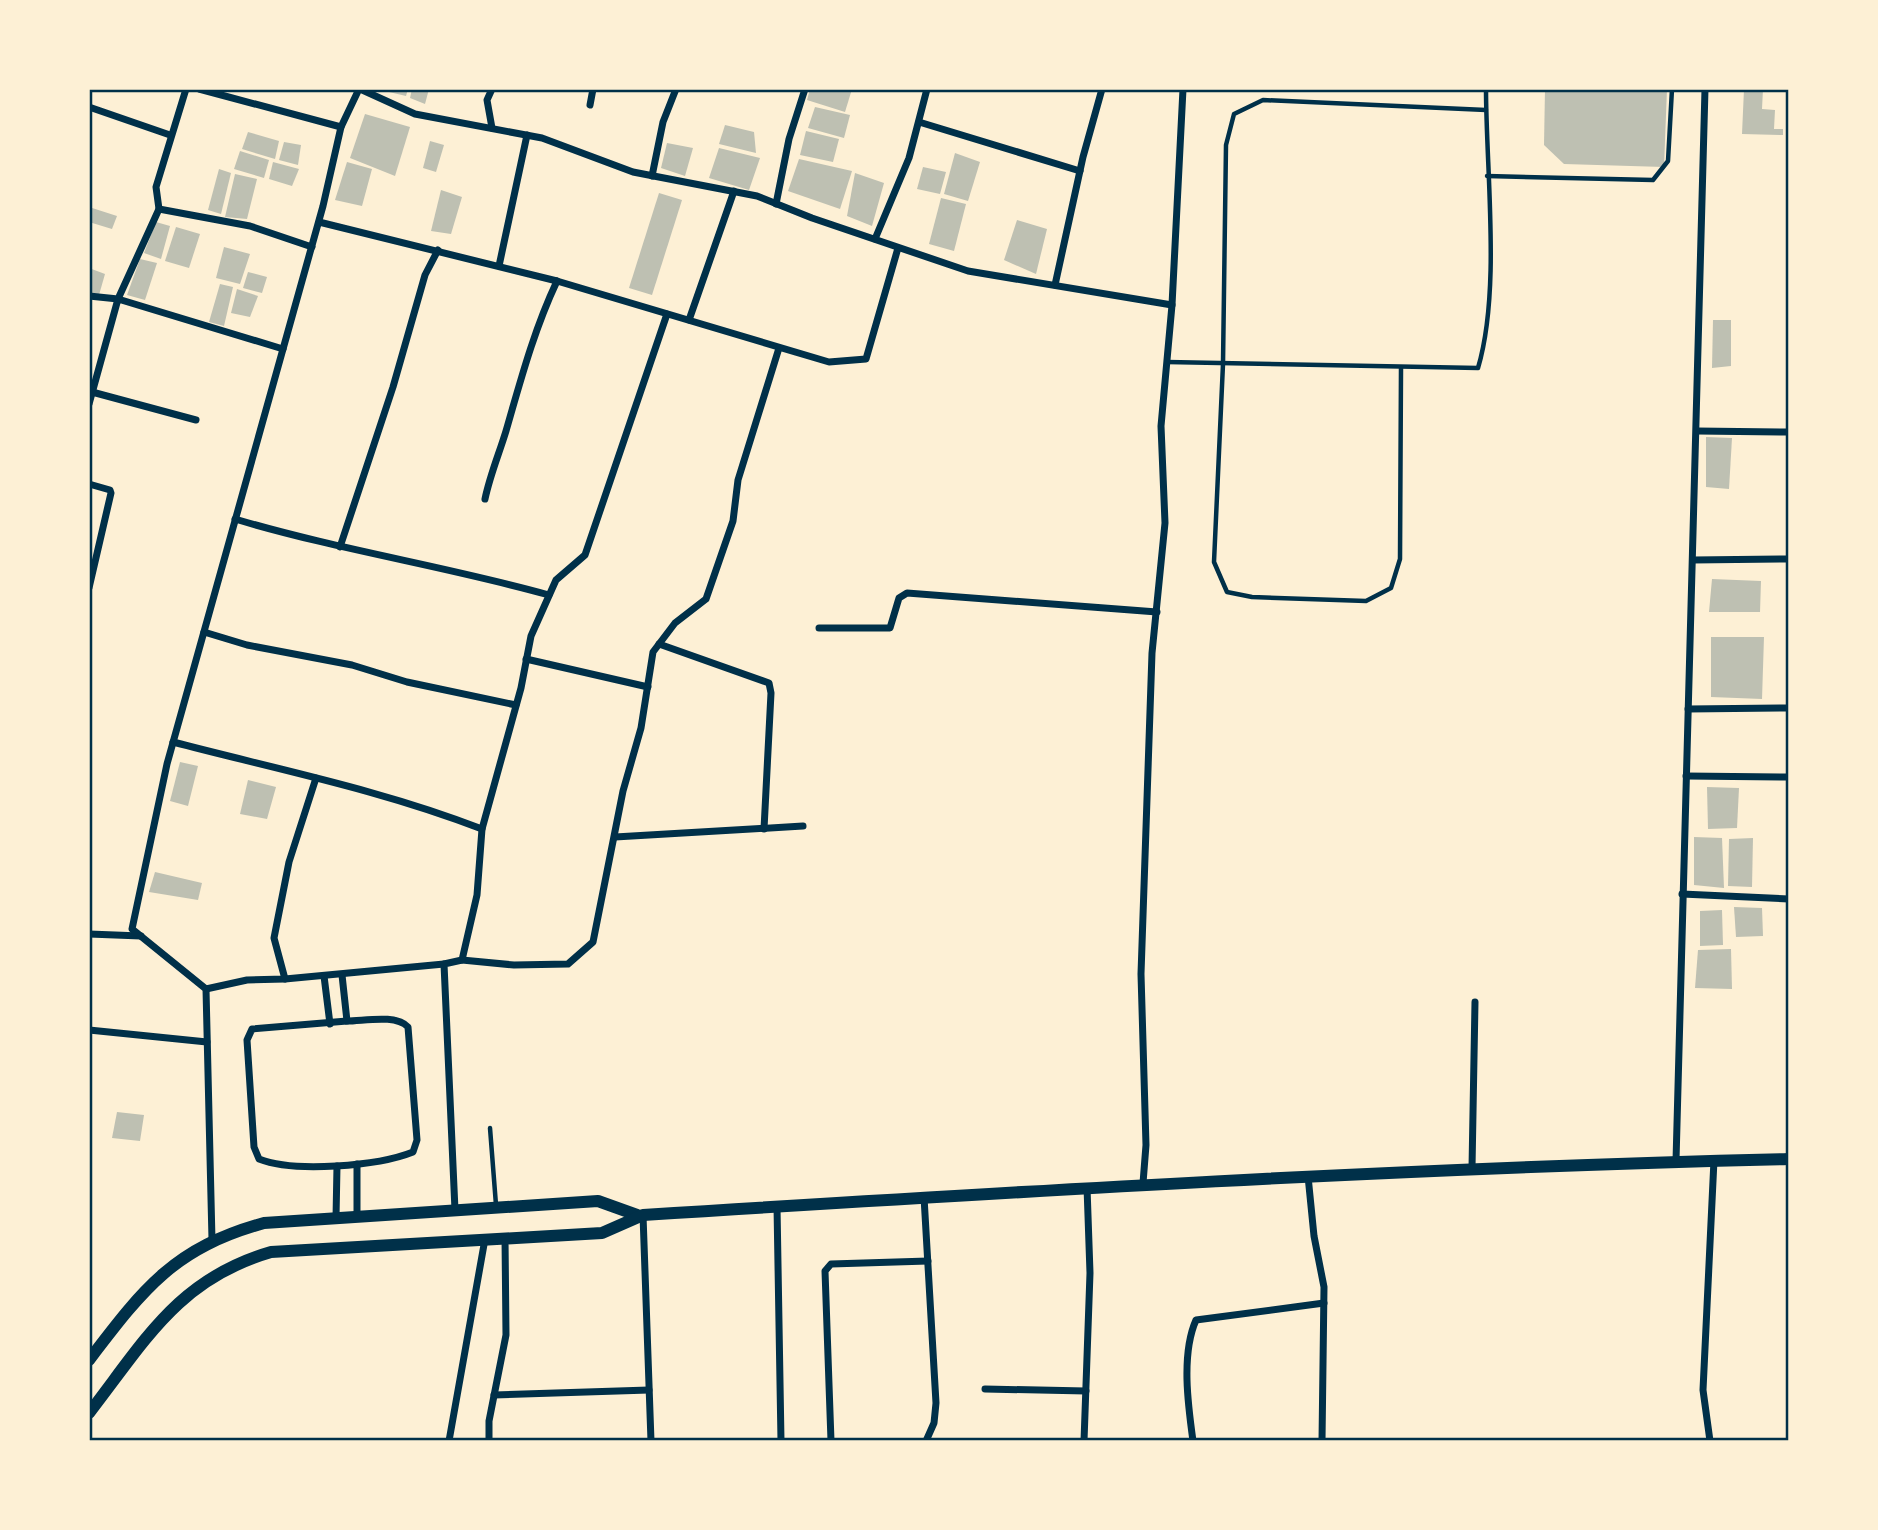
<svg xmlns="http://www.w3.org/2000/svg" width="1878" height="1530" font-family="Figtree,sans-serif">
<style>
.building{fill:#bec0b2}
.lines{fill:none;stroke-linecap:round;stroke-linejoin:round}
.service{stroke:#003049;stroke-width:4.5}
.minor{stroke:#003049;stroke-width:7}
.tertiary{stroke:#003049;stroke-width:12}
.neatline{fill:none;stroke:#003049;stroke-width:2.5}
</style>
<rect width="100%" height="100%" fill="#fdf0d5"/>
<g class="building">
<polygon points="390,89 408,89 406,96 389,92"/>
<polygon points="412,89 429,89 425,104 410,98"/>
<polygon points="810,89 852,89 845,112 807,100"/>
<polygon points="1545,89 1667,89 1664,167 1564,164 1544,145"/>
<polygon points="1744,89 1763,89 1762,109 1775,110 1774,129 1783,129 1783,135 1742,134"/>
<polygon points="815,107 850,115 844,138 808,128"/>
<polygon points="365,114 410,127 395,176 350,158"/>
<polygon points="725,125 754,132 756,153 719,144"/>
<polygon points="806,131 839,139 833,162 800,155"/>
<polygon points="248,132 279,141 275,159 242,149"/>
<polygon points="430,141 444,145 436,172 423,168"/>
<polygon points="284,142 301,145 298,165 279,160"/>
<polygon points="667,143 693,148 685,176 661,168"/>
<polygon points="719,148 760,158 749,190 709,178"/>
<polygon points="240,151 269,160 264,178 234,169"/>
<polygon points="955,153 980,162 968,201 944,194"/>
<polygon points="799,159 852,171 840,209 788,191"/>
<polygon points="273,162 299,169 292,186 269,179"/>
<polygon points="347,162 372,169 362,206 335,200"/>
<polygon points="923,167 946,172 940,194 917,189"/>
<polygon points="219,169 231,173 221,214 208,210"/>
<polygon points="855,173 884,183 872,226 847,216"/>
<polygon points="235,174 257,179 247,219 225,217"/>
<polygon points="441,190 462,197 451,234 431,231"/>
<polygon points="659,193 682,200 652,295 629,288"/>
<polygon points="941,198 966,204 954,251 929,244"/>
<polygon points="89,207 117,216 112,229 89,222"/>
<polygon points="1017,220 1047,229 1036,274 1004,260"/>
<polygon points="156,222 170,226 161,259 144,253"/>
<polygon points="176,227 200,234 189,268 165,261"/>
<polygon points="224,247 250,254 240,284 216,278"/>
<polygon points="140,259 157,263 145,300 127,295"/>
<polygon points="89,268 105,274 99,295 89,292"/>
<polygon points="248,272 267,277 262,293 243,288"/>
<polygon points="220,284 233,287 224,326 209,322"/>
<polygon points="237,289 258,296 250,317 231,313"/>
<polygon points="1713,320 1731,320 1731,366 1712,368"/>
<polygon points="1706,437 1732,438 1729,489 1706,487"/>
<polygon points="1712,579 1761,581 1760,612 1709,612"/>
<polygon points="1711,637 1764,637 1762,699 1711,697"/>
<polygon points="180,762 198,766 188,806 170,801"/>
<polygon points="248,780 276,787 267,819 240,814"/>
<polygon points="1707,787 1739,788 1737,828 1708,829"/>
<polygon points="1694,837 1722,838 1724,888 1694,885"/>
<polygon points="1753,838 1752,887 1728,886 1729,839"/>
<polygon points="155,872 202,883 198,900 149,892"/>
<polygon points="1734,907 1762,908 1763,936 1736,937"/>
<polygon points="1722,910 1723,945 1700,946 1700,911"/>
<polygon points="1731,949 1732,989 1695,988 1698,950"/>
<polygon points="117,1112 144,1115 140,1141 112,1138"/>
</g>
<g class="lines">
<g class="service">
<polyline points="1487,176 1653,180 1668,161 1672,89"/>
<path d="M1167 362 1478 368C1501 291 1486 171 1486 89"/>
<polyline points="1401,368 1400,559 1391,588 1366,601 1252,597 1227,592 1214,562 1223,364 1226,145 1234,114 1263,100 1486,110"/>
<polyline points="490,1128 496,1205"/>
</g>
<g class="minor">
<polyline points="186,89 156,187 159,209 250,226 312,247"/>
<polyline points="199,89 341,127"/>
<polyline points="360,89 415,114 542,138 633,172 757,196 812,218 968,271 1172,305 1161,426 1165,523 1152,653 1141,974 1146,1145 1143,1183"/>
<polyline points="492,89 487,100 492,128"/>
<polyline points="590,105 593,89"/>
<polyline points="89,107 170,135"/>
<polyline points="919,122 1080,171"/>
<polyline points="652,176 663,122 676,89"/>
<polyline points="776,204 789,139 805,89"/>
<polyline points="319,222 557,281 829,362 866,359 898,248"/>
<polyline points="875,239 909,158 927,89"/>
<polyline points="499,266 527,135"/>
<polyline points="1055,285 1083,157 1102,89"/>
<polyline points="89,296 118,299 159,209"/>
<polyline points="1172,305 1183,89"/>
<polyline points="689,320 734,191"/>
<polyline points="92,392 196,420"/>
<polyline points="89,404 118,299 283,349"/>
<polyline points="1697,431 1789,432"/>
<polyline points="89,484 110,490 111,493 89,588"/>
<path d="M485 499C490 475 499 454 506 431 521 379 534 330 557 281"/>
<path d="M235 519C339 550 445 566 549 595"/>
<polyline points="340,547 393,387 425,275 438,250"/>
<polyline points="1693,560 1789,559"/>
<polyline points="819,628 890,628 899,598 907,593 1157,612"/>
<polyline points="204,632 247,645 352,665 407,682 516,705"/>
<polyline points="659,644 769,683 771,693 764,829"/>
<polyline points="526,659 648,687"/>
<polyline points="1688,709 1789,708"/>
<path d="M173 742C276 769 382 790 482 829"/>
<polyline points="1686,776 1789,777"/>
<polyline points="615,837 803,826"/>
<polyline points="1682,894 1789,899"/>
<polyline points="89,934 141,936"/>
<polyline points="462,960 514,965 568,964 593,942 623,791 641,728 653,652 675,623 706,599 733,521 738,480 779,348"/>
<polyline points="342,975 347,1021"/>
<polyline points="324,976 330,1024"/>
<polyline points="285,979 274,938 289,862 316,778"/>
<polyline points="206,989 247,980 285,979 444,964"/>
<path d="M347 1021C364 1021 396 1014 408 1027L417 1140 413 1152C378 1166 294 1173 259 1159L254 1147 247 1040 252 1029Z"/>
<polyline points="89,1030 207,1042"/>
<polyline points="1676,1161 1705,89"/>
<polyline points="357,1164 357,1215"/>
<polyline points="1472,1168 1475,1002"/>
<polyline points="1308,1176 1314,1236 1324,1287 1322,1441"/>
<polyline points="924,1197 936,1403 934,1423 926,1441"/>
<polyline points="777,1206 781,1441"/>
<polyline points="455,1210 444,964 462,960 477,895 482,829 521,688 531,636 556,580 585,555 667,314"/>
<polyline points="643,1215 651,1441"/>
<polyline points="336,1218 337,1166"/>
<polyline points="212,1240 206,989 132,929 167,764 323,206 341,127 359,89"/>
<polyline points="985,1389 1086,1391"/>
<polyline points="494,1395 649,1390"/>
<polyline points="449,1441 485,1239"/>
<polyline points="489,1441 489,1421 506,1335 505,1237"/>
<polyline points="831,1441 825,1271 831,1264 928,1261"/>
<polyline points="1084,1441 1090,1273 1087,1187"/>
<path d="M1193 1441C1188 1405 1181 1354 1196 1320L1324 1303"/>
<polyline points="1710,1441 1703,1390 1714,1160"/>
</g>
<g class="tertiary">
<path d="M89 1360C144 1288 174 1248 264 1223L598 1201 637 1215"/>
<path d="M89 1413C145 1341 178 1279 271 1252L602 1233 643 1215C1025 1191 1406 1168 1789 1159"/>
</g>
</g>
<rect width="1878" height="1530" fill="none" stroke="#fdf0d5" stroke-width="182"/>
<rect x="91" y="91" width="1696" height="1348" class="neatline"/>
</svg>
